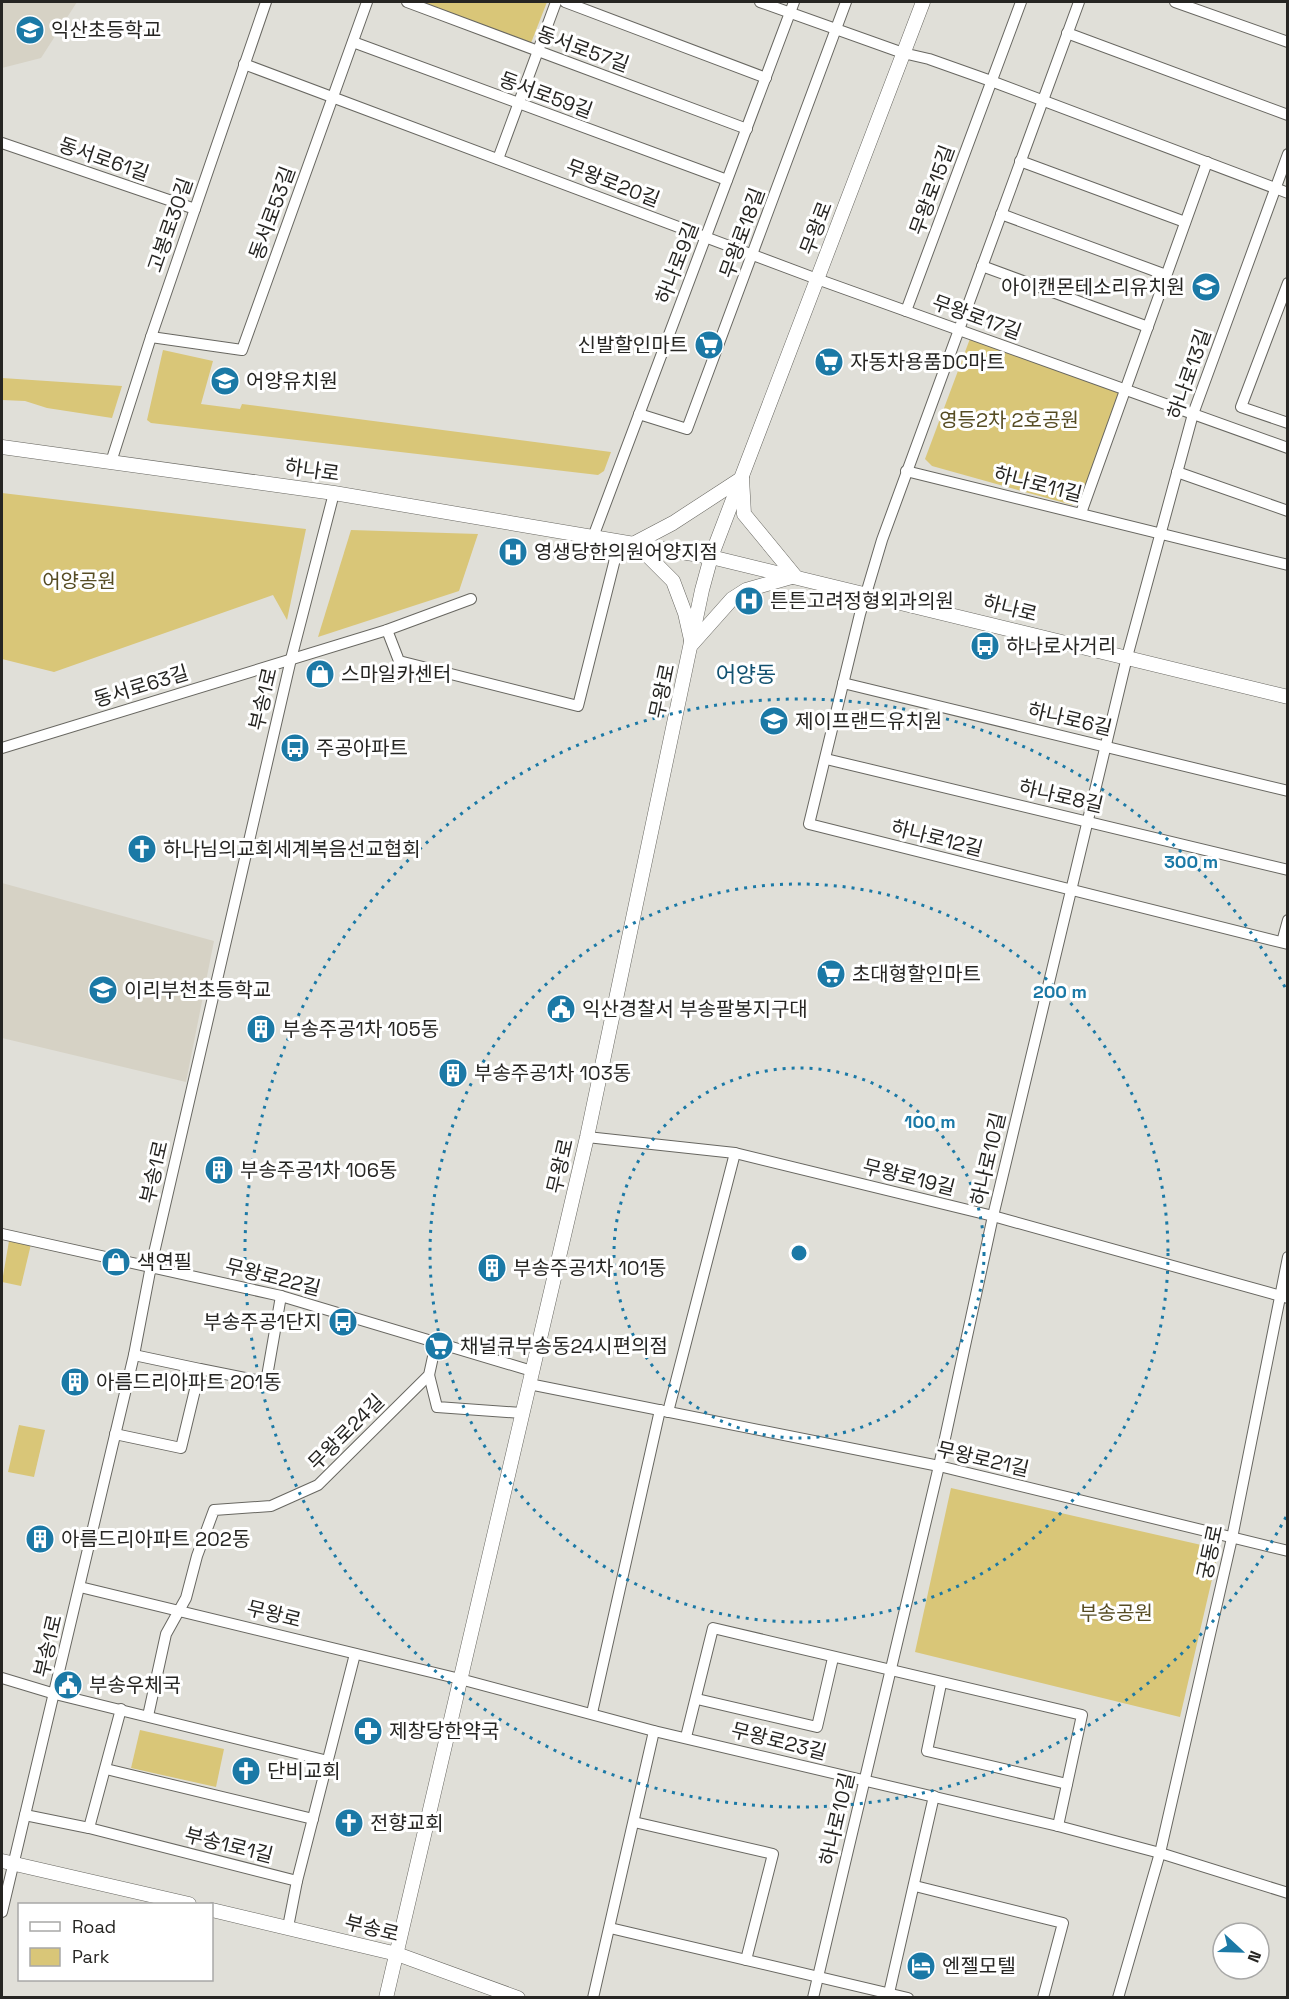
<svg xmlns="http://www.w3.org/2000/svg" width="1289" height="1999" font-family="'Space Grotesk','Noto Sans KR',sans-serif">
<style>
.built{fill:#d6d2c5}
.green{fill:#d9c678}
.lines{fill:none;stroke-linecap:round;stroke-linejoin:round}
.minor-casing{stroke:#686761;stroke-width:12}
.tertiary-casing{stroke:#686761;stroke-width:15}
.minor{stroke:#fff;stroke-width:10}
.tertiary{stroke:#fff;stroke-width:14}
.ring{fill:none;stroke:#1b79a6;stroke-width:3;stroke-dasharray:3 6}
.labels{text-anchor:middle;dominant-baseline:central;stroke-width:6;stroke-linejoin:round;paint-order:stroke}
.poi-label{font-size:20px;fill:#262522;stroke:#fff;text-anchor:start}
.street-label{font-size:20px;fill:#262522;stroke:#fff}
.park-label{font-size:20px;fill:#554b22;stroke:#fff}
.quarter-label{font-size:22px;fill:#115170;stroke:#fff}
.centre{fill:#1b79a6;stroke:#fff;stroke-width:3}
.ring-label{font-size:18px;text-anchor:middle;font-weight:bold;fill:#1b79a6;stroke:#fff;stroke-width:6;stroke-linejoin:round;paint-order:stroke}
</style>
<rect width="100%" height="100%" fill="#e0dfd8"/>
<g class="built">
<polygon points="2,2 77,2 41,58 2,68"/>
<polygon points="2,883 214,941 186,1082 2,1038"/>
</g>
<g class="green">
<polygon points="419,2 547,2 531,43"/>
<polygon points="971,336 1120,391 1081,499 1072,505 932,466 925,459"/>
<polygon points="163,350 213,361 201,404 240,409 242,404 611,452 604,471 598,475 151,423 147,420"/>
<polygon points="2,378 122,386 112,418 47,408 25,401 2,400"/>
<polygon points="2,493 306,529 287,620 273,595 54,672 2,659"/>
<polygon points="351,530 478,534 459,591 318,637"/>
<polygon points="10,1235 32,1240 21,1286 2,1282"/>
<polygon points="19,1425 45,1430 34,1477 8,1472"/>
<polygon points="951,1488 1219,1549 1180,1717 915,1652"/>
<polygon points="140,1730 224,1749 216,1787 131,1768"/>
</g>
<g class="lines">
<g class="minor-casing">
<g id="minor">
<polyline points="407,2 747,129"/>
<polyline points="565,2 766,78"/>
<polyline points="760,2 903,53 929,59 991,81 1288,193"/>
<polyline points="1079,2 882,540 860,614 809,824 1288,944"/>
<polyline points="1175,2 1288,42"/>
<polyline points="1067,33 1288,115"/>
<polyline points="353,42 727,180"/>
<polyline points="244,64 817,279 1288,448"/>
<polyline points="2,143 195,209"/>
<polyline points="498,159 556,2"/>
<polyline points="1020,161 1185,222"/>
<polyline points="1001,214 1166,275"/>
<polyline points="982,266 1148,327"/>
<polyline points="1288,283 1241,407 1288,423"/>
<polyline points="906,311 1021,2"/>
<polyline points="151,337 242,350 367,2"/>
<polyline points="639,414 687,429 846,2"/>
<polyline points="111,462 151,337 266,2"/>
<polyline points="906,471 1288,565"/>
<polyline points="1177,472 1288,511"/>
<polyline points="1081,513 1207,162"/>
<polyline points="593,537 794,2"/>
<polyline points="387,630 399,661 578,706 614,563 617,541"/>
<polyline points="843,683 1288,791"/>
<polyline points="2,748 387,630 471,599"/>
<polyline points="826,759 1288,870"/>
<polyline points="1282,942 1288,920"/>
<polyline points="587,1137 735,1153 993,1216 1288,1298"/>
<polyline points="2,1234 281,1296 532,1371"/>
<polyline points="200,1369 266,1382 281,1296"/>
<polyline points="429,1375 437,1407 522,1413"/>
<polyline points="529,1384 939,1466 1288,1551"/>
<polyline points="668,1412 735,1153"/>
<polyline points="115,1434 181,1448 200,1369 134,1355"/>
<polyline points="80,1587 460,1679 654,1731 1058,1826 1160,1853 1288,1893"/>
<polyline points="2,1678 55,1694 328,1761"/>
<polyline points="941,1684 927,1751 1067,1784"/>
<polyline points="697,1699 817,1727 833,1658"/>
<polyline points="592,1713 660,1410"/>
<polyline points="148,1716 166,1634 186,1598 197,1556 214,1510 271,1506 318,1485 429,1375 436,1343"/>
<polyline points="686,1737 713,1628 1082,1715 1058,1826"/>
<polyline points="106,1769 313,1819"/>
<polyline points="25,1815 89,1828 297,1881"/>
<polyline points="634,1822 773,1854 746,1960"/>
<polyline points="89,1828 121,1709"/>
<polyline points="915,1886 1063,1923 1043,1998"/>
<polyline points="2,1912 134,1355 151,1266 291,659 334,493"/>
<polyline points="288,1927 297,1881 355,1654"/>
<polyline points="610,1928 908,1998"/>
<polyline points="889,1993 934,1796"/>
<polyline points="593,1998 654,1731"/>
<polyline points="813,1998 939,1466 993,1216 1127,657 1193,414 1288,154"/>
<polyline points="1118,1998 1160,1853 1232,1538 1288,1257"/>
</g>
</g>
<g class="tertiary-casing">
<g id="tertiary">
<polyline points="2,447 334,493 711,557 1288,697"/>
<polygon points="742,478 744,514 795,576 746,590 732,599 692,644 685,613 673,581 635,543 673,523"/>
<polyline points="2,1861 189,1904"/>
<polyline points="212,1910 397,1954 518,1998"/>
<polyline points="386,1998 587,1137 702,590 711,557 923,2"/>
</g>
</g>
<use href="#minor" class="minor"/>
<use href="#tertiary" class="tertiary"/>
</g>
<g class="ring">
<circle cx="799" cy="1253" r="185"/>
<circle cx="799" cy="1253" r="369"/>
<path d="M1286 1517A554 554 0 1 1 1286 989"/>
</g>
<defs>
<g id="school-disc" transform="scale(1.5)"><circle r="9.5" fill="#1b79a6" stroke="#fff"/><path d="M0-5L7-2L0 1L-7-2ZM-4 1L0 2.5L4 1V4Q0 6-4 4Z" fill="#fff"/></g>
<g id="supermarket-disc" transform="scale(1.5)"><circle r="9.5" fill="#1b79a6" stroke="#fff"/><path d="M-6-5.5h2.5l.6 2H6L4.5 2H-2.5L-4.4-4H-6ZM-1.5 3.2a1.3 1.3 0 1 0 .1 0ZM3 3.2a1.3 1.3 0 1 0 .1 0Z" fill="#fff"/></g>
<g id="hospital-disc" transform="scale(1.5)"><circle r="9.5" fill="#1b79a6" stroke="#fff"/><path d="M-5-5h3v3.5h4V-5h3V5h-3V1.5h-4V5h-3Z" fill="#fff"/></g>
<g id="bus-disc" transform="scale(1.5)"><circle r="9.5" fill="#1b79a6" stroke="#fff"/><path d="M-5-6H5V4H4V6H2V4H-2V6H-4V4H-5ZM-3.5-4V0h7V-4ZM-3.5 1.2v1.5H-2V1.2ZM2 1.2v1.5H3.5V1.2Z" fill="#fff"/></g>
<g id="shop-disc" transform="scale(1.5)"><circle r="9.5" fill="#1b79a6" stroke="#fff"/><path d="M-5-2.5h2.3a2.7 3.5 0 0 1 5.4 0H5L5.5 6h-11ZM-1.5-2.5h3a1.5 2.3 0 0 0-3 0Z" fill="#fff"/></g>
<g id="church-disc" transform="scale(1.5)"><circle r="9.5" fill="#1b79a6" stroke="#fff"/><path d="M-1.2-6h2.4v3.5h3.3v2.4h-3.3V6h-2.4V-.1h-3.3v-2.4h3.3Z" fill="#fff"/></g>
<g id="civic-disc" transform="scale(1.5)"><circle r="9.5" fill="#1b79a6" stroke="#fff"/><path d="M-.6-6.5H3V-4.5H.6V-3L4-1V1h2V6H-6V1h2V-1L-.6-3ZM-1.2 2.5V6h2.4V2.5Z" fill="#fff"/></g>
<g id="building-disc" transform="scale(1.5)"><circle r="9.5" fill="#1b79a6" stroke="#fff"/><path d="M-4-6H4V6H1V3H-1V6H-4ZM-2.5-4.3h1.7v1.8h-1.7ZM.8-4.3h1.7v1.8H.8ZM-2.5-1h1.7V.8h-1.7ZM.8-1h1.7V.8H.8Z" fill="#fff"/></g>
<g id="pharmacy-disc" transform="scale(1.5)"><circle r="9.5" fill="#1b79a6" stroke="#fff"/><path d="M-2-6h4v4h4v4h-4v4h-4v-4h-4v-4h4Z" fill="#fff"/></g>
<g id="hotel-disc" transform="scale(1.5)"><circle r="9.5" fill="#1b79a6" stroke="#fff"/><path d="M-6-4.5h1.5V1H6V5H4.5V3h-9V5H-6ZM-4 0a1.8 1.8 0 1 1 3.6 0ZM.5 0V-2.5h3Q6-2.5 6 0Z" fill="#fff"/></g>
</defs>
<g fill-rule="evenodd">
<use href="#school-disc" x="30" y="30"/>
<use href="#school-disc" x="1206" y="287"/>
<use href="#supermarket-disc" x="709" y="345"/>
<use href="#supermarket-disc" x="829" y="362"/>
<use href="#school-disc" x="225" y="381"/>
<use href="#hospital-disc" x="513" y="552"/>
<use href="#hospital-disc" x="749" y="601"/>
<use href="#bus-disc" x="985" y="646"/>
<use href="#shop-disc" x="320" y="674"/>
<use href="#school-disc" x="774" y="721"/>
<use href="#bus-disc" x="295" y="748"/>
<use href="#church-disc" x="142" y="849"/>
<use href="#supermarket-disc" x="831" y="974"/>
<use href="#school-disc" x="103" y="990"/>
<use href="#civic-disc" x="561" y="1009"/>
<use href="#building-disc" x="261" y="1029"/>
<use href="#building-disc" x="453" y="1073"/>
<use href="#building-disc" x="219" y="1170"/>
<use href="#shop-disc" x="116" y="1262"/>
<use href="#building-disc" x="492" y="1268"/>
<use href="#bus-disc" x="343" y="1322"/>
<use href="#supermarket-disc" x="439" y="1346"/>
<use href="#building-disc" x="75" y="1382"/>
<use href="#building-disc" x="40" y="1539"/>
<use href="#civic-disc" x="68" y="1685"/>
<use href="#pharmacy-disc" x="368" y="1731"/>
<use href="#church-disc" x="246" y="1771"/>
<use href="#church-disc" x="349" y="1823"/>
<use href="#hotel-disc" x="921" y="1966"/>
</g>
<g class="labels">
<g class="poi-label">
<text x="51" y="30">익산초등학교</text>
<text x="1185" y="287" text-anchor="end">아이캔몬테소리유치원</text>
<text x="688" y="345" text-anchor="end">신발할인마트</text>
<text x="850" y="362">자동차용품DC마트</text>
<text x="246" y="381">어양유치원</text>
<text x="534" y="552">영생당한의원어양지점</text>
<text x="770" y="601">튼튼고려정형외과의원</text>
<text x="1006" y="646">하나로사거리</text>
<text x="341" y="674">스마일카센터</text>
<text x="795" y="721">제이프랜드유치원</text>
<text x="316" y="748">주공아파트</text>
<text x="163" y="849">하나님의교회세계복음선교협회</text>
<text x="852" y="974">초대형할인마트</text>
<text x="124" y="990">이리부천초등학교</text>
<text x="582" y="1009">익산경찰서 부송팔봉지구대</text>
<text x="282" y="1029">부송주공1차 105동</text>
<text x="474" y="1073">부송주공1차 103동</text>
<text x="240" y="1170">부송주공1차 106동</text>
<text x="137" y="1262">색연필</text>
<text x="513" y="1268">부송주공1차 101동</text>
<text x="322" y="1322" text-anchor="end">부송주공1단지</text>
<text x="460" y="1346">채널큐부송동24시편의점</text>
<text x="96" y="1382">아름드리아파트 201동</text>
<text x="61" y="1539">아름드리아파트 202동</text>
<text x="89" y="1685">부송우체국</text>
<text x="389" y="1731">제창당한약국</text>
<text x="267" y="1771">단비교회</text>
<text x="370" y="1823">전향교회</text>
<text x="942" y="1966">엔젤모텔</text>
</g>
<g class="street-label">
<text transform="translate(583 49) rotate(20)">동서로57길</text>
<text transform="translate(546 95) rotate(20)">동서로59길</text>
<text transform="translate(104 159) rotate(19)">동서로61길</text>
<text transform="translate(613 183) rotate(21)">무왕로20길</text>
<text transform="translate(932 190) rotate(-70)">무왕로15길</text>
<text transform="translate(272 213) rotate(-70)">동서로53길</text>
<text transform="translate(170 225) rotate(-71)">고봉로30길</text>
<text transform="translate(816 228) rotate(-69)">무왕로</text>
<text transform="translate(742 233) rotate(-70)">무왕로18길</text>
<text transform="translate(677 263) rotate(-69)">하나로9길</text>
<text transform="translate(977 317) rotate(20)">무왕로17길</text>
<text transform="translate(1189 374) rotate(-71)">하나로13길</text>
<text transform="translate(312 470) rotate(8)">하나로</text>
<text transform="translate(1038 484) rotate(14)">하나로11길</text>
<text transform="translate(1010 608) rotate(14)">하나로</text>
<text transform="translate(141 686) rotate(-17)">동서로63길</text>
<text transform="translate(662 691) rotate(-78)">무왕로</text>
<text transform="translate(263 699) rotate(-77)">부송1로</text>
<text transform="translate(1070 719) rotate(13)">하나로6길</text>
<text transform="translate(1061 796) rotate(13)">하나로8길</text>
<text transform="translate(937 838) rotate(14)">하나로12길</text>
<text transform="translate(988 1159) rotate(-77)">하나로10길</text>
<text transform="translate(560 1166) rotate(-77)">무왕로</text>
<text transform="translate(154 1172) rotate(-77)">부송1로</text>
<text transform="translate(909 1177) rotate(14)">무왕로19길</text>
<text transform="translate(273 1277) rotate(14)">무왕로22길</text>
<text transform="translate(346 1432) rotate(-45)">무왕로24길</text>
<text transform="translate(983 1459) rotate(13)">무왕로21길</text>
<text transform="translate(1210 1552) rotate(-78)">궁동로</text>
<text transform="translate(274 1614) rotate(14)">무왕로</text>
<text transform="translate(48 1646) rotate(-77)">부송1로</text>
<text transform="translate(779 1741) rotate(14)">무왕로23길</text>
<text transform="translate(837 1819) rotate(-77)">하나로10길</text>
<text transform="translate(229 1845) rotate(14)">부송1로1길</text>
<text transform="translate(372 1928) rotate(14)">부송로</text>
</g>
<g class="park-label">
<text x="1009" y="420">영등2차 2호공원</text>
<text x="79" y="581">어양공원</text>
<text x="1116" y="1613">부송공원</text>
</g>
<g class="quarter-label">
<text x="746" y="674">어양동</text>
</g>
</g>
<circle cx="799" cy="1253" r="9" class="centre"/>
<g class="ring-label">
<text x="1191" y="868">300 m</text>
<text x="1060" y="998">200 m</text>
<text x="930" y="1128">100 m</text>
</g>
<rect width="1289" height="1999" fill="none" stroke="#262522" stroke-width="6"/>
<rect x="18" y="1903" width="195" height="78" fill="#ffffff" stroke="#a8a8a7" stroke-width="1.5"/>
<rect x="30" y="1922" width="30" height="9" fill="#ffffff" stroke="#a8a8a7" stroke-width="1.5"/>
<text x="72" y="1933" font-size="18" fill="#262522">Road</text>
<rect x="30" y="1948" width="30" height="18" fill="#d9c678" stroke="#a8a8a7" stroke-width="1.5"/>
<text x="72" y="1963" font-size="18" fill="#262522">Park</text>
<g transform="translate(1241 1951) rotate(112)"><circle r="28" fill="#ffffff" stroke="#a8a8a7" stroke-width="1.5"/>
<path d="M0-4.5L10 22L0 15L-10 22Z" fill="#1b79a6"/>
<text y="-9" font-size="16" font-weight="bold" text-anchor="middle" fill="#262522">N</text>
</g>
</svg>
